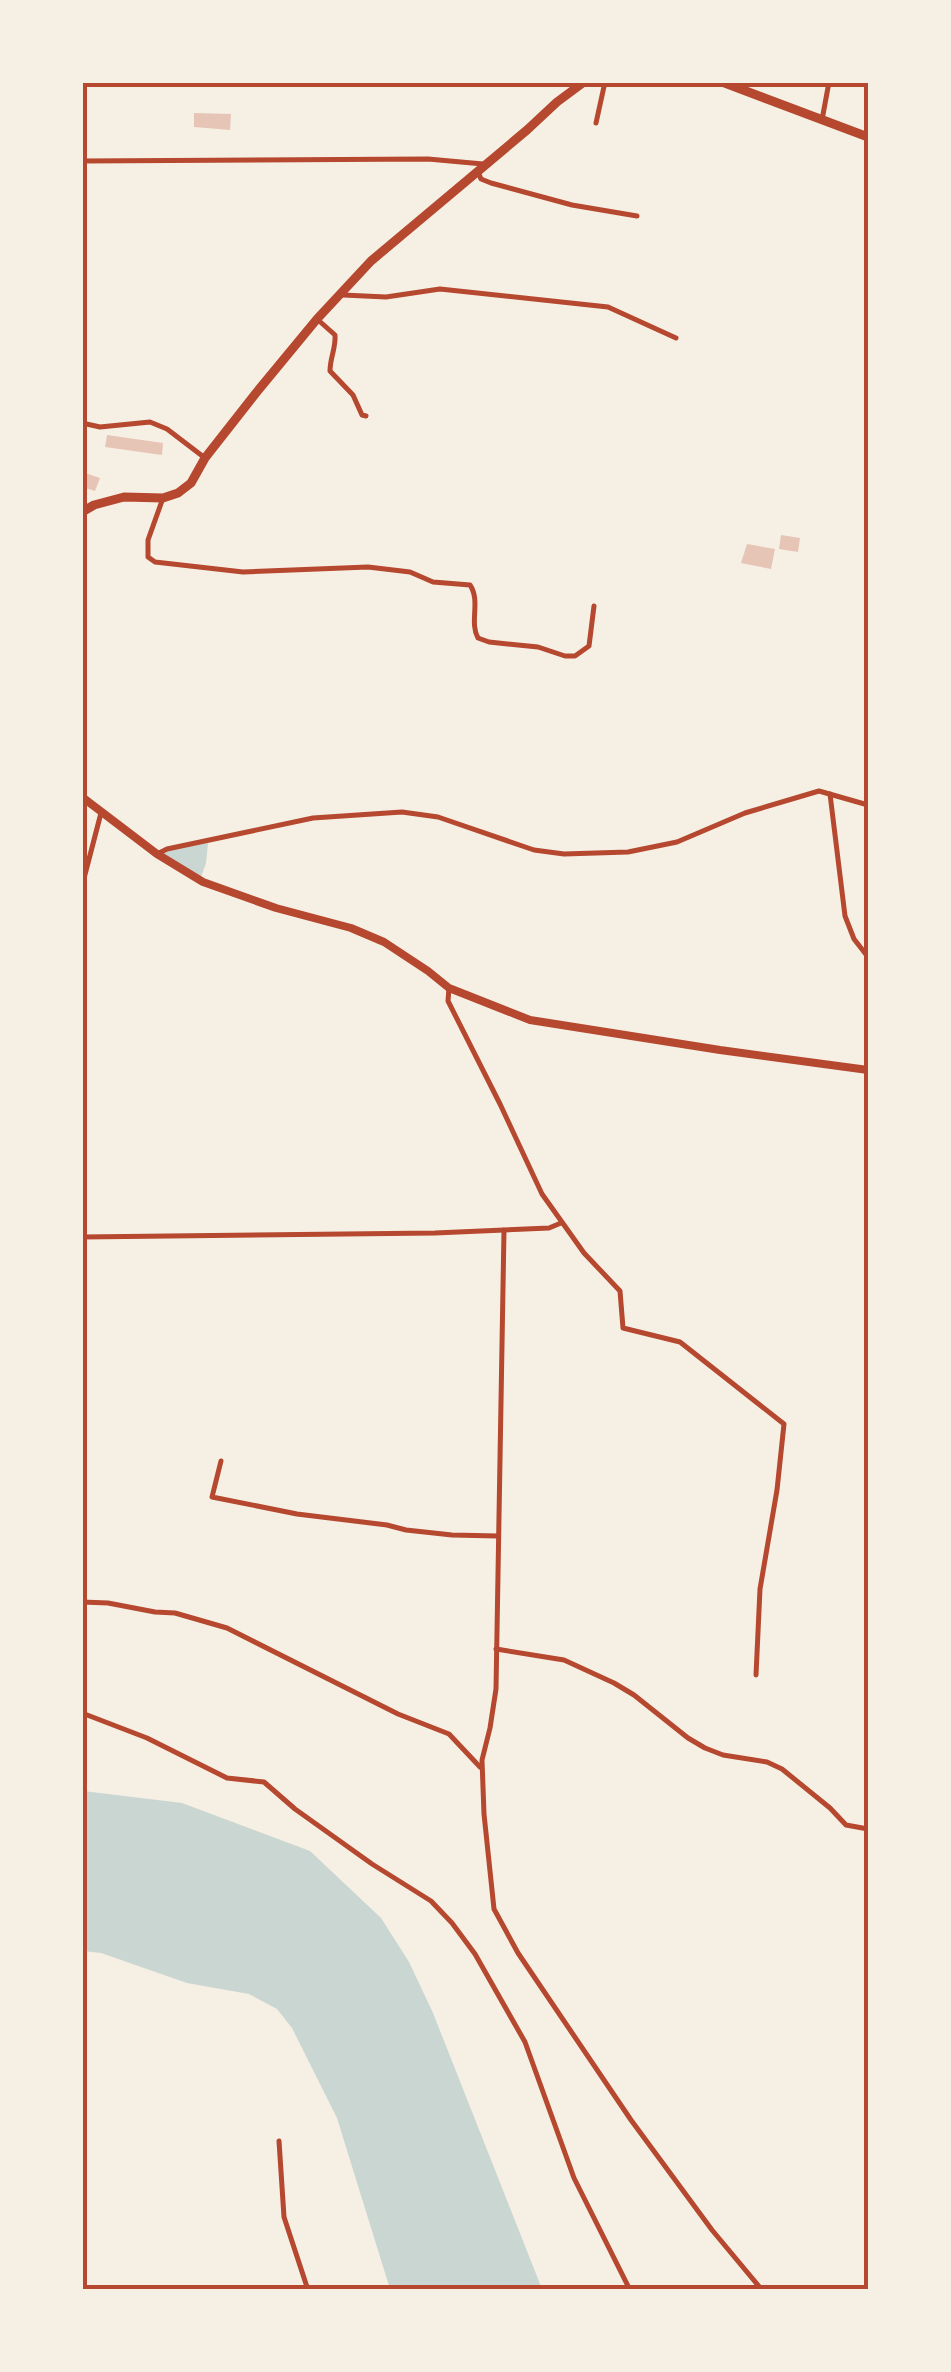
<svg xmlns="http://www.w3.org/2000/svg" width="951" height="2372" font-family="'Noto Sans',sans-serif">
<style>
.water{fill:#c9d6d2}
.building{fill:#e6c5b7}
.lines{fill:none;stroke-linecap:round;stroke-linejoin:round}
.minor{stroke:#b5482f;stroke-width:5}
.secondary{stroke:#b5482f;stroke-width:8}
.trunk{stroke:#b5482f;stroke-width:9}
.neatline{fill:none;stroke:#b5482f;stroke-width:4}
</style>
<rect width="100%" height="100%" fill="#f6efe4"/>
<g class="water">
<polygon points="208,843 206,863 201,877 163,854 166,851"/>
<polygon points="83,1791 182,1803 310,1851 381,1918 409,1962 433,2013 542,2289 390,2289 337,2118 292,2028 277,2009 249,1994 187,1983 101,1953 83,1951"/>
</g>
<g class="building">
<polygon points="194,113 231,114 230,130 194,127"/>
<polygon points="107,435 163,443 162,455 105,447"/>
<polygon points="82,472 100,478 95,491 82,487"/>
<polygon points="781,535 800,538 798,552 779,549"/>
<polygon points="747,544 775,549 771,569 741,563"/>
</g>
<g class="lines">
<g class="minor">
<polyline points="822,120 829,82"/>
<polyline points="596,123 605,82"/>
<polyline points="82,161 428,159 483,164"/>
<polyline points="478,172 481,179 491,183 572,205 637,216"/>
<polyline points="343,295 386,297 440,289 608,307 676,338"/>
<path d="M317 319 335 335C336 348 330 358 330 371L353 395 362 415 366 416"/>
<polyline points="82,423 100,427 150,422 167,429 205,458"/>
<path d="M163 498 148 540V557L155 562 243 572 368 567 410 572 433 582 470 585C481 601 469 622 478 638L489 642 538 647 565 656H575L589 646 594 606"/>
<polyline points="830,794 845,916 854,939 868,957"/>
<polyline points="157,854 167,849 313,818 402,812 438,817 534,850 564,854 628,852 677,842 745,813 819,791 868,805"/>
<polyline points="82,886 101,813"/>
<polyline points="449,988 448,1001 500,1104 542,1194 584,1253 620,1291 623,1328 680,1342 784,1424 777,1490 760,1589 756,1675"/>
<polyline points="504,1230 496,1689 490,1728 482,1760 484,1814 494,1909 518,1953 631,2120 712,2230 762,2290"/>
<polyline points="82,1237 435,1233 549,1228 561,1223"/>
<polyline points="221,1461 212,1497 297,1514 387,1525 406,1530 452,1535 498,1536"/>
<polyline points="82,1602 108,1603 155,1612 175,1613 227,1628 398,1714 449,1734 480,1767"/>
<polyline points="496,1649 564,1660 614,1683 634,1695 688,1738 705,1748 723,1755 767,1762 782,1769 830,1808 846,1825 868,1829"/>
<polyline points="82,1713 147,1738 227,1778 264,1782 295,1809 372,1864 431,1901 452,1923 475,1954 525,2042 574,2178 630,2290"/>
<polyline points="279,2141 284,2217 308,2290"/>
</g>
<polyline class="secondary" points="82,797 157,854 203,882 276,908 351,928 384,942 428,971 449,988 530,1020 720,1050 868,1070"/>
<g class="trunk">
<polyline points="722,82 868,137"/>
<polyline points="82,512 94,505 124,497 163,498 178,493 191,483 205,458 256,393 317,319 371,261 527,130 557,102 584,82"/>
</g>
</g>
<rect width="951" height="2372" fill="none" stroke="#f6efe4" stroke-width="170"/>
<rect x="85" y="85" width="781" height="2202" class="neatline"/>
</svg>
